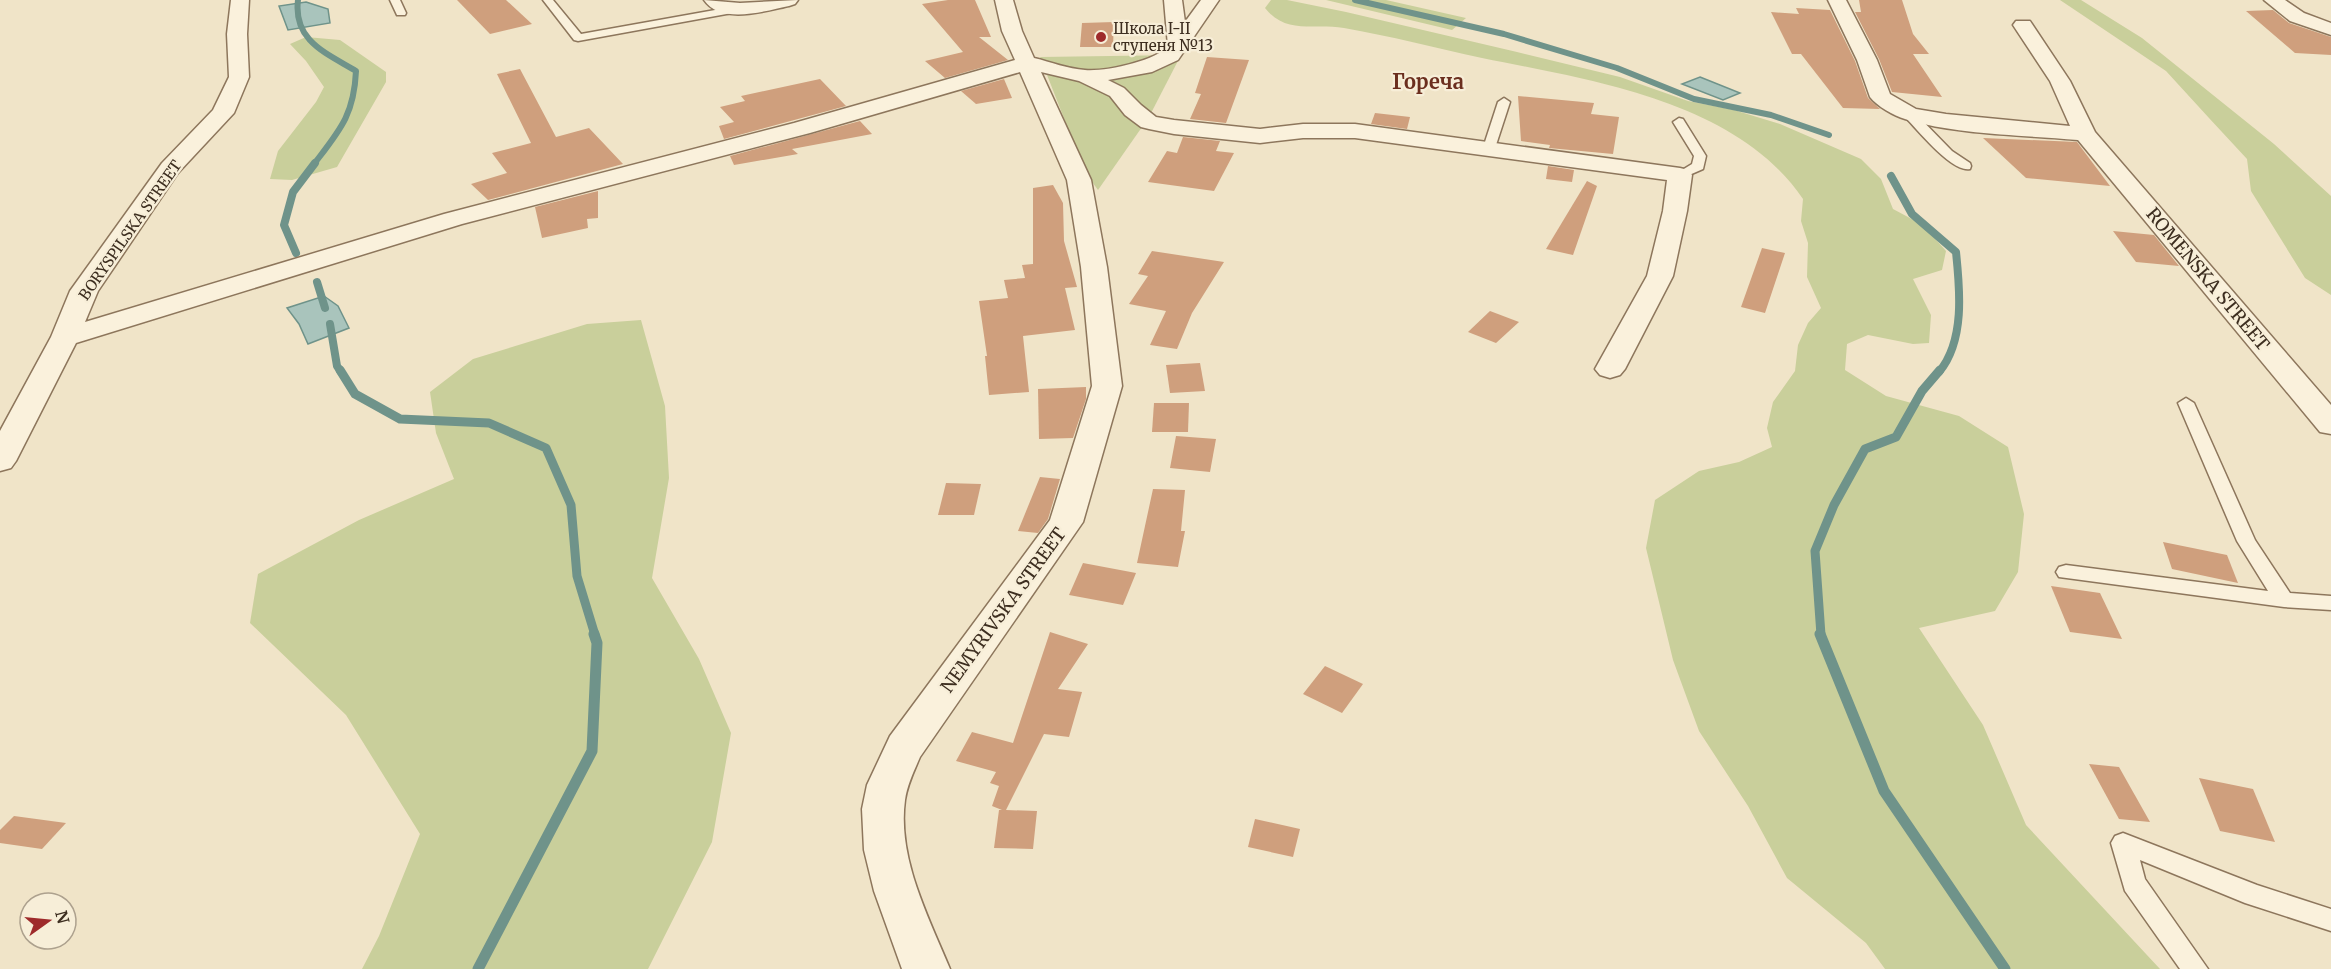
<svg xmlns="http://www.w3.org/2000/svg" width="2331" height="969" font-family="Merriweather,serif">
<style>
.green{fill:#c9cf9b}
.water{fill:#a9c4bc;stroke:#6f938a;stroke-width:1.5}
.lines{fill:none;stroke-linecap:round;stroke-linejoin:round}
.stream-far3{stroke:#6f938a;stroke-width:6}
.stream-far2{stroke:#6f938a;stroke-width:8}
.stream-far1{stroke:#6f938a;stroke-width:9}
.stream{stroke:#6f938a;stroke-width:11}
.building{fill:#cf9f7d}
.lane-casing{stroke:#8d765c;stroke-width:3}
.street-casing{stroke:#8d765c;stroke-width:3}
.lane{fill:#faf1dc;fill-rule:evenodd}
.street{fill:#faf1dc;fill-rule:evenodd}
.poi-dot{fill:#9e2a2b;stroke:#f7eed8;stroke-width:2}
.labels{text-anchor:middle;dominant-baseline:central;stroke-width:4.5;stroke-linejoin:round;paint-order:stroke}
.far-poi-label{font-size:15px;fill:#3d2e20;stroke:#f7eed8;text-anchor:start}
.far-street-label{font-size:15px;fill:#3d2e20;stroke:#f7eed8}
.street-label{font-size:18px;fill:#3d2e20;stroke:#f7eed8}
.far-district-label{font-size:20px;font-weight:bold;fill:#6b2e1e;stroke:#f7eed8}
</style>
<rect width="100%" height="100%" fill="#f0e4c8"/>
<g class="green">
<path d="M1271 0H1287L1346 12 1517 52 1620 77 1688 101 1734 110 1780 124 1861 159 1881 179 1893 209 1923 225 1946 251 1942 270 1913 279 1931 315 1929 343 1913 344 1868 335 1847 344 1845 370 1886 396 1959 416 2008 447 2024 514 2018 572 1995 611 1919 628 1983 725 2026 825 2160 969H1885L1866 943 1787 878 1748 806 1699 731 1673 660 1646 548 1655 500 1699 471 1739 462 1772 447 1767 428 1773 402 1795 371 1798 345 1808 323 1821 308 1807 277 1808 243 1801 221 1803 199C1737 101 1590 80 1482 58 1436 48 1390 36 1344 28 1313 23 1286 35 1265 8Z"/>
<polygon points="1326,0 1386,0 1466,18 1452,30"/>
<polygon points="2060,0 2081,0 2142,38 2274,144 2331,196 2331,295 2305,278 2251,191 2247,159 2209,118 2166,71"/>
<polygon points="306,37 340,40 386,72 386,82 337,167 292,180 270,179 278,151 316,102 324,87 306,61 290,44"/>
<polygon points="1181,55 1149,117 1098,190 1085,172 1040,57"/>
<polygon points="641,320 665,406 669,478 652,578 699,659 731,733 712,842 648,969 362,969 379,936 420,834 346,715 250,623 258,574 359,520 454,479 436,433 430,392 473,359 587,324"/>
</g>
<g class="water">
<polygon points="306,2 328,9 330,23 288,30 279,6"/>
<polygon points="1700,77 1740,93 1723,100 1682,84"/>
<polygon points="324,296 338,306 349,328 308,344 299,324 287,308"/>
</g>
<g class="lines">
<g class="stream-far3">
<path d="M298 0C293 41 326 53 356 71 354 115 340 130 314 164"/>
<polyline points="1355,0 1504,34 1617,68 1694,99 1771,115 1829,135"/>
</g>
<g class="stream-far2">
<path d="M1891 176 1912 214 1956 252C1960 290 1965 341 1939 372"/>
<polyline points="296,253 284,225 293,192 315,163"/>
<polyline points="317,282 325,308"/>
<polyline points="330,324 337,366 341,372"/>
</g>
<g class="stream-far1">
<polyline points="340,370 355,394 400,419 489,423 546,448 571,505 577,576 595,635"/>
<polyline points="1821,635 1815,551 1834,505 1865,449 1896,437 1922,391 1940,370"/>
</g>
<g class="stream">
<polyline points="1820,634 1884,791 2005,969"/>
<polyline points="478,969 592,751 597,643 594,634"/>
</g>
</g>
<g class="building">
<polygon points="457,0 506,0 532,24 490,34"/>
<polygon points="948,0 975,0 991,37 979,37 1008,60 945,78 925,61 963,52 922,4"/>
<polygon points="1859,0 1902,0 1913,34 1929,54 1913,54 1942,97 1892,92 1879,59 1855,12 1861,12"/>
<polygon points="1796,8 1830,10 1855,61 1868,98 1880,109 1843,108 1801,54 1792,54 1771,12 1799,14"/>
<polygon points="2273,10 2289,23 2331,37 2331,55 2295,53 2246,11"/>
<polygon points="1114,22 1113,47 1080,47 1082,23"/>
<polygon points="1207,57 1249,60 1226,123 1190,119 1201,94 1195,93"/>
<polygon points="520,69 556,137 589,128 623,164 488,200 471,184 507,173 492,153 531,143 497,74"/>
<polygon points="820,79 846,106 724,139 719,126 734,122 720,107 745,101 741,96"/>
<polygon points="1004,79 1012,98 976,104 961,91"/>
<polygon points="1518,96 1594,103 1591,114 1619,117 1613,154 1549,148 1550,145 1521,141"/>
<polygon points="1375,113 1410,117 1407,129 1371,124"/>
<polygon points="860,121 872,134 792,149 798,154 734,165 730,156"/>
<polygon points="1183,137 1220,141 1216,151 1234,153 1214,191 1148,182 1167,151 1177,153"/>
<polygon points="1983,138 2077,142 2110,186 2026,178"/>
<polygon points="1548,166 1574,170 1572,182 1546,179"/>
<polygon points="1587,181 1597,186 1573,255 1546,249"/>
<polygon points="1053,185 1063,203 1064,241 1077,287 1065,288 1075,330 1023,336 1029,392 989,395 985,356 987,356 979,301 1008,298 1004,280 1025,278 1022,265 1033,264 1033,188"/>
<polygon points="598,191 598,218 587,219 588,228 542,238 535,207"/>
<polygon points="2113,231 2154,235 2179,266 2136,262"/>
<polygon points="1762,248 1785,253 1765,313 1741,307"/>
<polygon points="1152,251 1224,262 1192,313 1177,349 1150,345 1166,311 1129,304 1148,276 1138,274"/>
<polygon points="1490,311 1519,322 1496,343 1468,332"/>
<polygon points="1200,363 1205,391 1170,393 1166,365"/>
<polygon points="1086,387 1086,399 1073,438 1039,439 1038,389"/>
<polygon points="1154,403 1189,403 1188,432 1152,432"/>
<polygon points="1176,436 1216,439 1210,472 1170,468"/>
<polygon points="1040,477 1060,479 1048,519 1038,533 1018,531"/>
<polygon points="946,483 981,484 974,515 938,515"/>
<polygon points="1153,489 1185,490 1181,531 1185,531 1178,567 1137,563"/>
<polygon points="2163,542 2227,555 2238,583 2172,569"/>
<polygon points="1083,563 1136,573 1123,605 1069,595"/>
<polygon points="2051,586 2100,593 2122,639 2070,632"/>
<polygon points="1050,632 1088,644 1058,689 1082,692 1069,737 1044,734 1006,810 1037,811 1033,849 994,848 999,810 1002,810 992,806 999,786 990,783 996,772 956,761 972,732 1013,743"/>
<polygon points="1325,666 1363,684 1342,713 1303,694"/>
<polygon points="2089,764 2119,767 2150,822 2119,819"/>
<polygon points="2199,778 2253,789 2275,842 2220,831"/>
<polygon points="14,816 66,823 42,849 0,843 0,830"/>
<polygon points="1255,819 1300,829 1293,857 1248,847"/>
</g>
<g class="lines">
<g class="lane-casing">
<g id="lane">
<polygon points="390,0 400,0 406,13 405,15 397,15"/>
<polygon points="543,0 553,0 581,34 743,5 748,8 743,11 578,41 574,40"/>
<polygon points="1504,98 1510,102 1495,148 1493,151 1485,151 1483,148 1498,102"/>
<path d="M1909 110 1913 111 1952 151 1970 163 1971 166 1970 169C1952 173 1917 129 1905 117V111Z"/>
<polygon points="1679,118 1683,119 1706,156 1703,169 1680,179 1674,175 1692,164 1694,156 1673,122"/>
<polygon points="2186,398 2194,403 2255,540 2290,593 2331,596 2331,610 2284,607 2059,577 2056,572 2059,567 2066,565 2268,591 2237,541 2178,403"/>
<polygon points="2123,833 2257,885 2331,909 2331,931 2245,903 2140,860 2145,879 2208,969 2180,969 2125,891 2111,843 2115,836"/>
</g>
</g>
<g class="street-casing">
<g id="street">
<path d="M231 0H249L247 34 249 77 234 113 178 173 98 291 85 322 444 214 794 123 1015 60 1002 31 995 0H1013L1022 31 1034 58C1051 62 1068 69 1085 70 1103 72 1157 61 1168 46L1164 0H1182L1185 22 1201 0H1219L1178 60 1152 72 1108 80 1124 88 1141 105 1156 117 1174 120 1260 129 1303 124H1355L1680 168 1688 170 1692 175 1687 211 1673 276 1625 369 1620 375 1610 378 1600 375 1595 369 1647 276 1663 211 1667 180 1355 138H1303L1260 143 1174 134 1149 129 1141 127 1125 115 1110 96 1079 81 1041 72 1091 180 1107 267 1122 386 1083 522 920 757C914 771 907 785 905 800 897 858 929 918 950 969H902L874 891 864 850 862 809 867 785 890 736 1050 520 1092 386 1081 267 1067 180 1020 72 810 133 462 224 76 343 16 461 11 468 0 471V431L51 337 70 291 162 163 213 110 229 77 227 34Z"/>
<path d="M704 0 740 3 798 0 795 4 789 6C765 11 721 25 704 0Z"/>
<path d="M1828 0H1846L1877 60 1890 94 1916 109 1946 114 2070 126 2050 81 2013 25 2016 21H2030L2070 81 2095 132 2331 405V434L2320 432 2078 140C2024 135 1956 135 1905 119 1894 116 1877 106 1870 97L1857 60Z"/>
<polygon points="2264,0 2285,0 2304,13 2331,23 2331,35 2290,21"/>
</g>
</g>
<use href="#lane" class="lane"/>
<use href="#street" class="street"/>
</g>
<circle class="poi-dot" cx="1101" cy="37" r="6"/>
<g class="labels">
<g class="far-poi-label">
<text x="1113" y="28">Школа I-II<tspan x="1113" dy="17">ступеня №13</tspan></text>
</g>
<g class="far-street-label">
<text transform="translate(130 230) rotate(-55)">BORYSPILSKA STREET</text>
</g>
<g class="street-label">
<text transform="translate(2208 279) rotate(50)">ROMENSKA STREET</text>
<text transform="translate(1003 610) rotate(-54)">NEMYRIVSKA STREET</text>
</g>
<g class="far-district-label">
<text x="1428" y="81">Гореча</text>
</g>
</g>
<g transform="translate(48 921) rotate(75)"><circle r="28" fill="#f7eed8" stroke="#ada18e" stroke-width="1.5"/>
<path d="M0-4.5L10 22L0 15L-10 22Z" fill="#9e2a2b"/>
<text y="-9" font-size="16" font-weight="bold" text-anchor="middle" fill="#3d2e20">N</text>
</g>
</svg>
